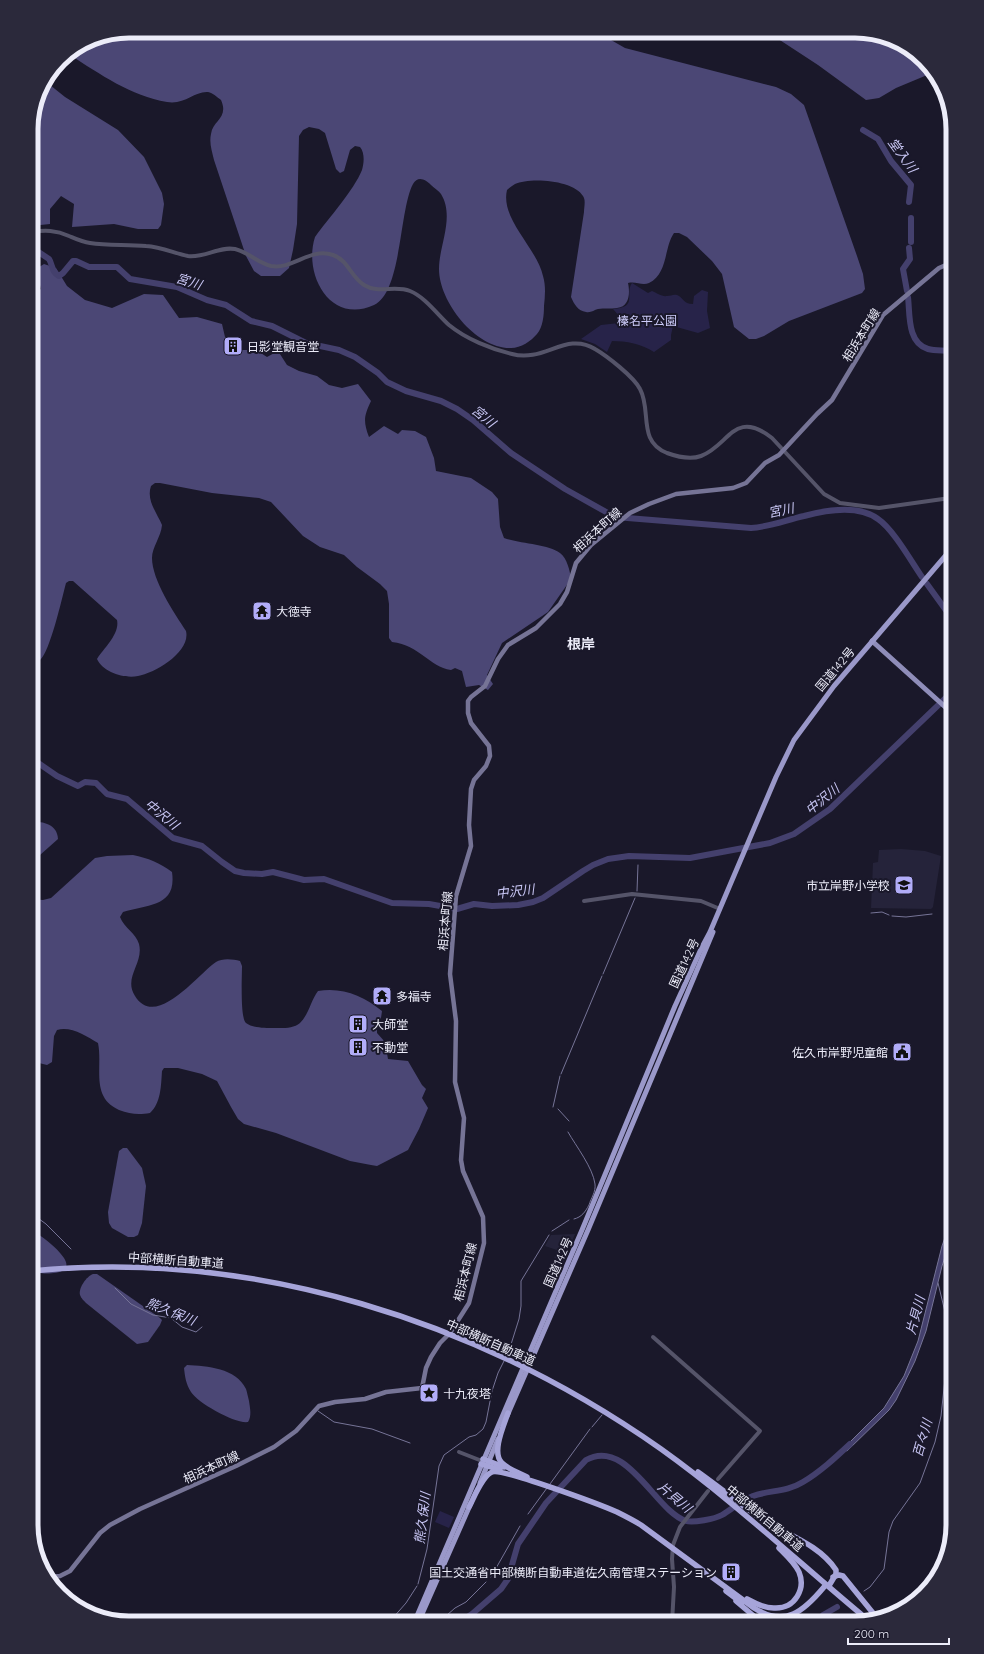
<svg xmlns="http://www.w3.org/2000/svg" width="984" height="1654" font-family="Quicksand,'Noto Sans JP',sans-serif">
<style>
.built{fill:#25233a}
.green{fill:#272349}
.forest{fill:#4b4775}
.water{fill:#44406d;stroke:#767497}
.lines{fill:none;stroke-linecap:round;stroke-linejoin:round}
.stream{stroke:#767497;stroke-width:1}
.river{stroke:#44406d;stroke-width:6}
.tertiary{stroke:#555469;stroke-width:4}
.secondary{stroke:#767496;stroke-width:4.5}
.primary{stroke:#8f8db9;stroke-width:5}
.trunk{stroke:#9a98c9;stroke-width:5}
.motorway{stroke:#a6a4d9;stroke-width:5.5}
.labels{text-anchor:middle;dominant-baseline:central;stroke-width:4;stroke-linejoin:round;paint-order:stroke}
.park-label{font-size:12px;fill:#cdccfa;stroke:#1a182a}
.street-label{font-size:12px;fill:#ececf9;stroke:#1a182a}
.poi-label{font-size:12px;fill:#ececf9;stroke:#1a182a;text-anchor:start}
.water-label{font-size:13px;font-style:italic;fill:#c8c6f4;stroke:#1a182a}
.quarter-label{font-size:14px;font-weight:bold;fill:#ececf9;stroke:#1a182a}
.rim{fill:none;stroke:#ececf9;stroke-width:5}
</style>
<rect width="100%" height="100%" fill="#1a182a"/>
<g class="built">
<polygon points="901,849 925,851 941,856 933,907 931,909 871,908 873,863 878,862 879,850"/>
<polygon points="575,1234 561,1268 552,1265 557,1250 545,1246 551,1235"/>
</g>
<g class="green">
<path d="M632 283 648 293 652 291C657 293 662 297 667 296 671 296 673 294 677 295 683 297 683 304 693 304L694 296 702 290 708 292 707 311 710 328 698 333 673 326 671 335V340L654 352C642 344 626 341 612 341L607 352 595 344 581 339 601 325 619 323 621 318 613 309C639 307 624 294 632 283Z"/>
<polygon points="440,1511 454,1517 449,1528 435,1522"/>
</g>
<g class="forest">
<path d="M129 31H602L604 36 625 48 776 87 791 94 804 105 857 256 863 274 865 289 862 293 789 321 764 336 756 339H749L734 327 722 274 712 261 687 237 679 233H674C664 247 668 274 649 283 642 286 636 281 628 283 630 292 630 307 617 308 611 309 604 308 598 309 594 310 591 313 586 312 578 311 574 304 571 297L584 212C584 207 586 200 583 196 574 180 530 177 515 184 512 186 509 188 507 190 500 219 537 248 543 276 546 286 545 296 544 306 544 315 543 327 537 334 531 341 521 348 511 348 476 349 439 302 439 269 439 245 455 217 441 194 439 191 434 188 431 185 426 180 418 175 413 184 399 210 402 292 374 305 330 325 303 274 315 237 328 219 354 190 362 170 364 163 365 153 360 147L355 146 350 150 344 171 340 173 336 169 325 133 319 129 309 127 303 130 299 136 297 224 293 250 289 268 280 276H261L254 271 246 256 214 160C212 151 209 143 211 134 213 120 229 118 221 100 217 97 213 93 208 92 194 91 185 105 167 102 131 96 100 74 70 55H67L92 38Z"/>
<polygon points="766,31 862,31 910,48 932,73 896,88 879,98 866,100 818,65"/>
<polygon points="45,81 65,97 118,130 144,157 162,193 164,204 161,225 158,229 138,229 114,224 72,227 74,204 61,196 50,209 50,224 31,226 31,123 39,91"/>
<path d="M44 264 56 268 67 286 85 300 112 308 144 294 163 295 179 318 197 317 222 324 225 337 241 350H256L267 357 278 351 287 365 299 371 317 376 329 385 342 388 358 384 371 401C364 416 363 421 369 437L384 426 398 434 402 430 415 431 426 437 434 458 436 471 471 478 492 492 498 499 500 527 504 538C520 544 548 544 560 553 567 558 570 571 571 579L548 612 502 643 487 675 493 684 488 690 479 685 466 687 462 671 455 668 451 670C429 667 420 645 392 642L389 638V604L387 591 380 584 357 567 344 555 320 547 303 536 271 502 259 498 212 493 160 483H155L151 486C146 500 157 513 162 525 161 537 152 547 152 558 152 580 174 613 186 631 191 652 155 673 138 676 124 679 103 672 97 659 104 648 120 634 117 620L73 581H69L66 583C62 598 50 652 40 660 38 662 34 663 31 663V295L41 289 36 269Z"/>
<path d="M31 821C44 822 57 824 58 839L31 863Z"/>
<path d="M133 855C148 858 160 863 172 872 177 907 148 904 123 912L120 917C124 928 136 933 139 944 144 964 123 977 135 996 156 1030 198 974 216 962 222 958 233 959 240 961L242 966C242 976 240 1018 246 1023 252 1028 266 1028 273 1028 282 1028 293 1029 300 1023 309 1014 311 1000 318 991 343 987 363 996 382 1011L381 1018 377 1024V1033L385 1042 388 1059 408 1061 422 1085 426 1089 422 1098 428 1108 419 1129 408 1150 377 1166 371 1165 350 1161 276 1133 244 1124 238 1119 231 1107 217 1081 202 1074 178 1068H164L162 1071C161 1086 161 1103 150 1113 138 1115 130 1114 119 1110 90 1097 103 1067 98 1043 86 1036 71 1026 57 1030L54 1036 52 1062 47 1065 31 1061V899L43 900 51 898 95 858 107 856Z"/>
<polygon points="123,1148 127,1148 142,1168 146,1186 142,1223 138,1235 134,1237 128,1237 112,1228 109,1223 108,1212 119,1151"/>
<path d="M31 1229C42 1237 56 1246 64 1258 76 1277 40 1274 31 1272Z"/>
<path d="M93 1274H97L160 1318 162 1320 160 1325 148 1342 137 1344 86 1303C84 1301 81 1298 80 1295 78 1288 87 1276 93 1274Z"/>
<path d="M187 1365C207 1366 236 1368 246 1389 247 1392 248 1397 249 1401 250 1408 252 1416 248 1422 235 1424 198 1403 191 1392 186 1384 185 1377 184 1368Z"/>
</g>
<polygon class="water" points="953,1215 953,1233 942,1266 926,1331 915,1361 896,1400 889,1410 847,1451 843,1449 884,1408 904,1376 918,1341 942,1246"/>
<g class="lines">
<g class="stream">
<polyline points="638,858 638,856"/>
<polyline points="637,891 638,865"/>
<polyline points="871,913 882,912 889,915"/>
<polyline points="892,916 906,917 932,914"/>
<polyline points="603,974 635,898"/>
<polyline points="561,1074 602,976"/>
<polyline points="553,1107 560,1076"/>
<polyline points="558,1109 569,1121"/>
<path d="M568 1132C576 1146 593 1168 595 1184 596 1192 591 1198 589 1205 585 1212 582 1217 574 1219"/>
<polyline points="31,1213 46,1224 71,1249"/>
<polyline points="552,1231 569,1220"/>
<polyline points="115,1288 131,1304 153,1315 171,1318 182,1327 196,1332 202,1327"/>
<polyline points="507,1357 519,1319 521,1306 521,1281 549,1235"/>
<polyline points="318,1411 334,1422 372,1429 410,1443"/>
<polyline points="592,1427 602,1415"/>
<polyline points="550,1484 590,1429"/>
<polyline points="528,1514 547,1488"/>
<polyline points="491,1577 520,1526"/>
<polyline points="418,1584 427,1549 439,1466 444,1455 469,1437 476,1435 483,1429 486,1422 492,1391 498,1373 504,1361"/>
<polyline points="864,1591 870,1587 884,1569 889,1532 893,1521 920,1483 935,1442 941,1416 945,1379 947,1338 946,1316 938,1283"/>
<polyline points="392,1619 406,1603 417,1586"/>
<polyline points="388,1623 390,1621"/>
<polyline points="438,1623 455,1608 466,1602 486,1582"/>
</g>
<g class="river">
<polyline points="863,130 878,139 891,161 911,185 909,202"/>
<polyline points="911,242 911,218"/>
<path d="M31 247 49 259C53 265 51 272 59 276L63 273 73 261H76L89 267H117L130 279 177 287 207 300 226 305 251 321 272 326 306 343 339 350 355 357 378 373 387 382 406 391 441 401 457 409 473 420 511 453 565 489 615 517 751 528C769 527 786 520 804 516 826 510 858 504 878 519 893 529 911 561 922 577"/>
<polyline points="907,291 903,269 910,259 909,248"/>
<path d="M908 297C910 314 907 343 928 349 935 351 944 350 951 351"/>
<polyline points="927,584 953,620"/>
<polyline points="31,758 57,776 78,786 85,782 96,783 107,794 127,799 173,838 202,846 222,862 235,871 244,873 262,874 273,872 304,880 324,879 392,903 429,904 457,909 474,904 492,906 518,905 533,902 543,898 583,871 593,865 608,859 629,856 690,858 770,843 794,834 830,809 953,691"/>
<path d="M458 1623 472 1614 501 1589 508 1579 518 1544 546 1503 586 1460C627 1437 656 1512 686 1521 693 1523 715 1519 722 1515 732 1509 741 1501 753 1496 770 1490 787 1492 803 1482 820 1472 835 1458 850 1444"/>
<polyline points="817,1623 823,1615 837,1607"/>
</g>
<g class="tertiary">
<path d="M31 232C45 230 56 230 69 236 76 239 82 242 90 243 108 246 128 244 146 246 161 247 174 253 188 256 205 258 219 246 235 249 248 252 258 263 271 266 293 270 310 247 333 255 348 260 351 277 364 285 378 294 395 285 410 291 425 297 437 314 449 325 466 339 491 349 512 354 544 363 566 331 595 349 607 356 634 377 640 389 652 411 637 441 667 453 678 457 690 460 701 456 729 446 734 408 772 438L824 494 840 503 879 508 943 499H953"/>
<polyline points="584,901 632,894 701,901 720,909"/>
<polyline points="653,1337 760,1431 718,1479"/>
<polyline points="459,1452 482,1461"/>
<polyline points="672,1623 674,1587 672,1559 673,1545 680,1527 708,1491"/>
</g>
<polyline class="secondary" points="49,1577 60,1576 70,1571 100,1533 110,1525 140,1509 236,1466 274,1447 296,1431 319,1406 335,1402 365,1399 386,1392 422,1388 426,1368 431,1357 440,1343 450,1333 469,1303 484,1243 483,1217 463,1171 461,1160 464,1118 455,1082 456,1021 450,974 456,896 471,846 469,825 471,789 474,780 486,766 490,756 489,746 471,723 468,713 468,701 471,697 485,686 498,659 508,645 536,628 560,604 567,592 576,563 591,545 630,513 649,504 676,494 733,488 746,483 765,463 779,455 817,414 832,400 883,315 939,268 946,265 953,265"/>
<polyline class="primary" points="872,641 953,714"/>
<g class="trunk">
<polyline points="507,1416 588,1230 713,932"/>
<polyline points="480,1483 498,1439"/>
<polyline points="414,1623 582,1230 675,1006 701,949 710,932 776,777 794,740 834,686 953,547"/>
<polyline points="418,1623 471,1503"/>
</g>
<g class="motorway">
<path d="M31 1271C254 1249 479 1321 661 1449 734 1501 799 1563 868 1620"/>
<path d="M508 1413C504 1425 491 1453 502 1463 508 1469 519 1473 527 1477"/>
<polyline points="483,1459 504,1467"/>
<polyline points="481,1464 500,1470"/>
<path d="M698 1472C719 1487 739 1503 760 1518 785 1534 819 1544 836 1570V1574L830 1584"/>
<path d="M469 1507C474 1498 482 1476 492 1472 503 1468 601 1505 617 1512 625 1516 633 1520 641 1525L754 1608C785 1628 804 1611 824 1587"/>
<polyline points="833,1577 839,1575 843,1576 877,1618"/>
<polyline points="726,1591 742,1603"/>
<path d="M747 1599C756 1604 766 1609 776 1608 795 1608 806 1589 799 1572 795 1563 786 1555 779 1548"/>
<polyline points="736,1601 762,1623"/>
<polyline points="827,1623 842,1621 853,1623"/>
</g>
</g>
<defs>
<g id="building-square" transform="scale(1)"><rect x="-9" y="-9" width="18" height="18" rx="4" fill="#b2adf9" stroke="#1a182a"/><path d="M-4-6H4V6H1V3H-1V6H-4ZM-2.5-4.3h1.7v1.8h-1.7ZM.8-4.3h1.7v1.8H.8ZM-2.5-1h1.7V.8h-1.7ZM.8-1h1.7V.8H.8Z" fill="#111"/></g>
<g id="temple-square" transform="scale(1)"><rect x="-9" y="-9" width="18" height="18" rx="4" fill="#b2adf9" stroke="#1a182a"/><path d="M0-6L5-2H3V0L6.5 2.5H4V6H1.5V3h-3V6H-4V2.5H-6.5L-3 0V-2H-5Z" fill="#111"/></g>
<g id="school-square" transform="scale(1)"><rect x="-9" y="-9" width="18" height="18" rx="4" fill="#b2adf9" stroke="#1a182a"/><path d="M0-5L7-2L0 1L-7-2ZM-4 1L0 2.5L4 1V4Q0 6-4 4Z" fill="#111"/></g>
<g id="civic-square" transform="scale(1)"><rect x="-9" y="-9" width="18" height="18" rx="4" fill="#b2adf9" stroke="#1a182a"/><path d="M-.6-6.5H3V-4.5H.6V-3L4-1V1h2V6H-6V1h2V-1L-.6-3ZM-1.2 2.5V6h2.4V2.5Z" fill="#111"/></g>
<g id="sight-square" transform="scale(1)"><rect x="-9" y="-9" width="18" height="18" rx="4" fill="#b2adf9" stroke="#1a182a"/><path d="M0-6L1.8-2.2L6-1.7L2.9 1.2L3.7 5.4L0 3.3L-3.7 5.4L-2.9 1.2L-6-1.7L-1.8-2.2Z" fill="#111"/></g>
</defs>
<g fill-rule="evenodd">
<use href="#building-square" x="233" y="346"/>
<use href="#temple-square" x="262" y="611"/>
<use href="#school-square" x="904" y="885"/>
<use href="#temple-square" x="382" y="996"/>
<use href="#building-square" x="358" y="1024"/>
<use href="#building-square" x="358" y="1047"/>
<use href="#civic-square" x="902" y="1052"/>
<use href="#sight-square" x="429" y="1393"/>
<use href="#building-square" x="731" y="1572"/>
</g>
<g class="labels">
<g class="park-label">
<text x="647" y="320">榛名平公園</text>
</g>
<g class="street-label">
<text transform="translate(861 335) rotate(-58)">相浜本町線</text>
<text transform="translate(597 530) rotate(-42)">相浜本町線</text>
<text transform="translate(835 669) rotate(-50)">国道142号</text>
<text transform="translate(445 921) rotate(-85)">相浜本町線</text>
<text transform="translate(684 963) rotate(-65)">国道142号</text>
<text transform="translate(176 1260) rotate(4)">中部横断自動車道</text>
<text transform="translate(558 1262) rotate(-66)">国道142号</text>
<text transform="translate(465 1272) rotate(-76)">相浜本町線</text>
<text transform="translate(491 1342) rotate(24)">中部横断自動車道</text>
<text transform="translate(211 1467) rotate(-25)">相浜本町線</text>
<text transform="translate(765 1518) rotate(40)">中部横断自動車道</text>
</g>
<g class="poi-label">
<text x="247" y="346">日影堂観音堂</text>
<text x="276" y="611">大徳寺</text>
<text x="890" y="885" text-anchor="end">市立岸野小学校</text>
<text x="396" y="996">多福寺</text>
<text x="372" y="1024">大師堂</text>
<text x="372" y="1047">不動堂</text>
<text x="888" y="1052" text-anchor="end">佐久市岸野児童館</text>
<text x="443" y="1393">十九夜塔</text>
<text x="717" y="1572" text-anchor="end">国土交通省中部横断自動車道佐久南管理ステーション</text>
</g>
<g class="water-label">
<text transform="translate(903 155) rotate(54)">堂入川</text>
<text transform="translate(189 281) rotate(18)">宮川</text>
<text transform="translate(484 416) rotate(39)">宮川</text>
<text transform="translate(781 510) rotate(-12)">宮川</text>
<text transform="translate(822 799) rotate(-39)">中沢川</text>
<text transform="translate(162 814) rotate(39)">中沢川</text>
<text transform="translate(515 891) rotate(-7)">中沢川</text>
<text transform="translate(171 1311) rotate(22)">熊久保川</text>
<text transform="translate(915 1315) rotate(-75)">片貝川</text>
<text transform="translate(922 1438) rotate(-74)">百々川</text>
<text transform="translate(675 1497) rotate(40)">片貝川</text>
<text transform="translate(422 1518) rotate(-83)">熊久保川</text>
</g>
<g class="quarter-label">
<text x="581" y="644">根岸</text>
</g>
</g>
<path d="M0 0H984V1654H0ZM129 38H855A91 91 0 0 1 946 129V1525A91 91 0 0 1 855 1616H129A91 91 0 0 1 38 1525V129A91 91 0 0 1 129 38Z" fill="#2b293b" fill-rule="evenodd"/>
<path class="rim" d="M129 38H855A91 91 0 0 1 946 129V1525A91 91 0 0 1 855 1616H129A91 91 0 0 1 38 1525V129A91 91 0 0 1 129 38Z"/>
<path d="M848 1638v6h101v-6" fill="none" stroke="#ececf9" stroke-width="2"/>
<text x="854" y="1638" font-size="12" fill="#ececf9" stroke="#1a182a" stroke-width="3" paint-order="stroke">200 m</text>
</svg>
